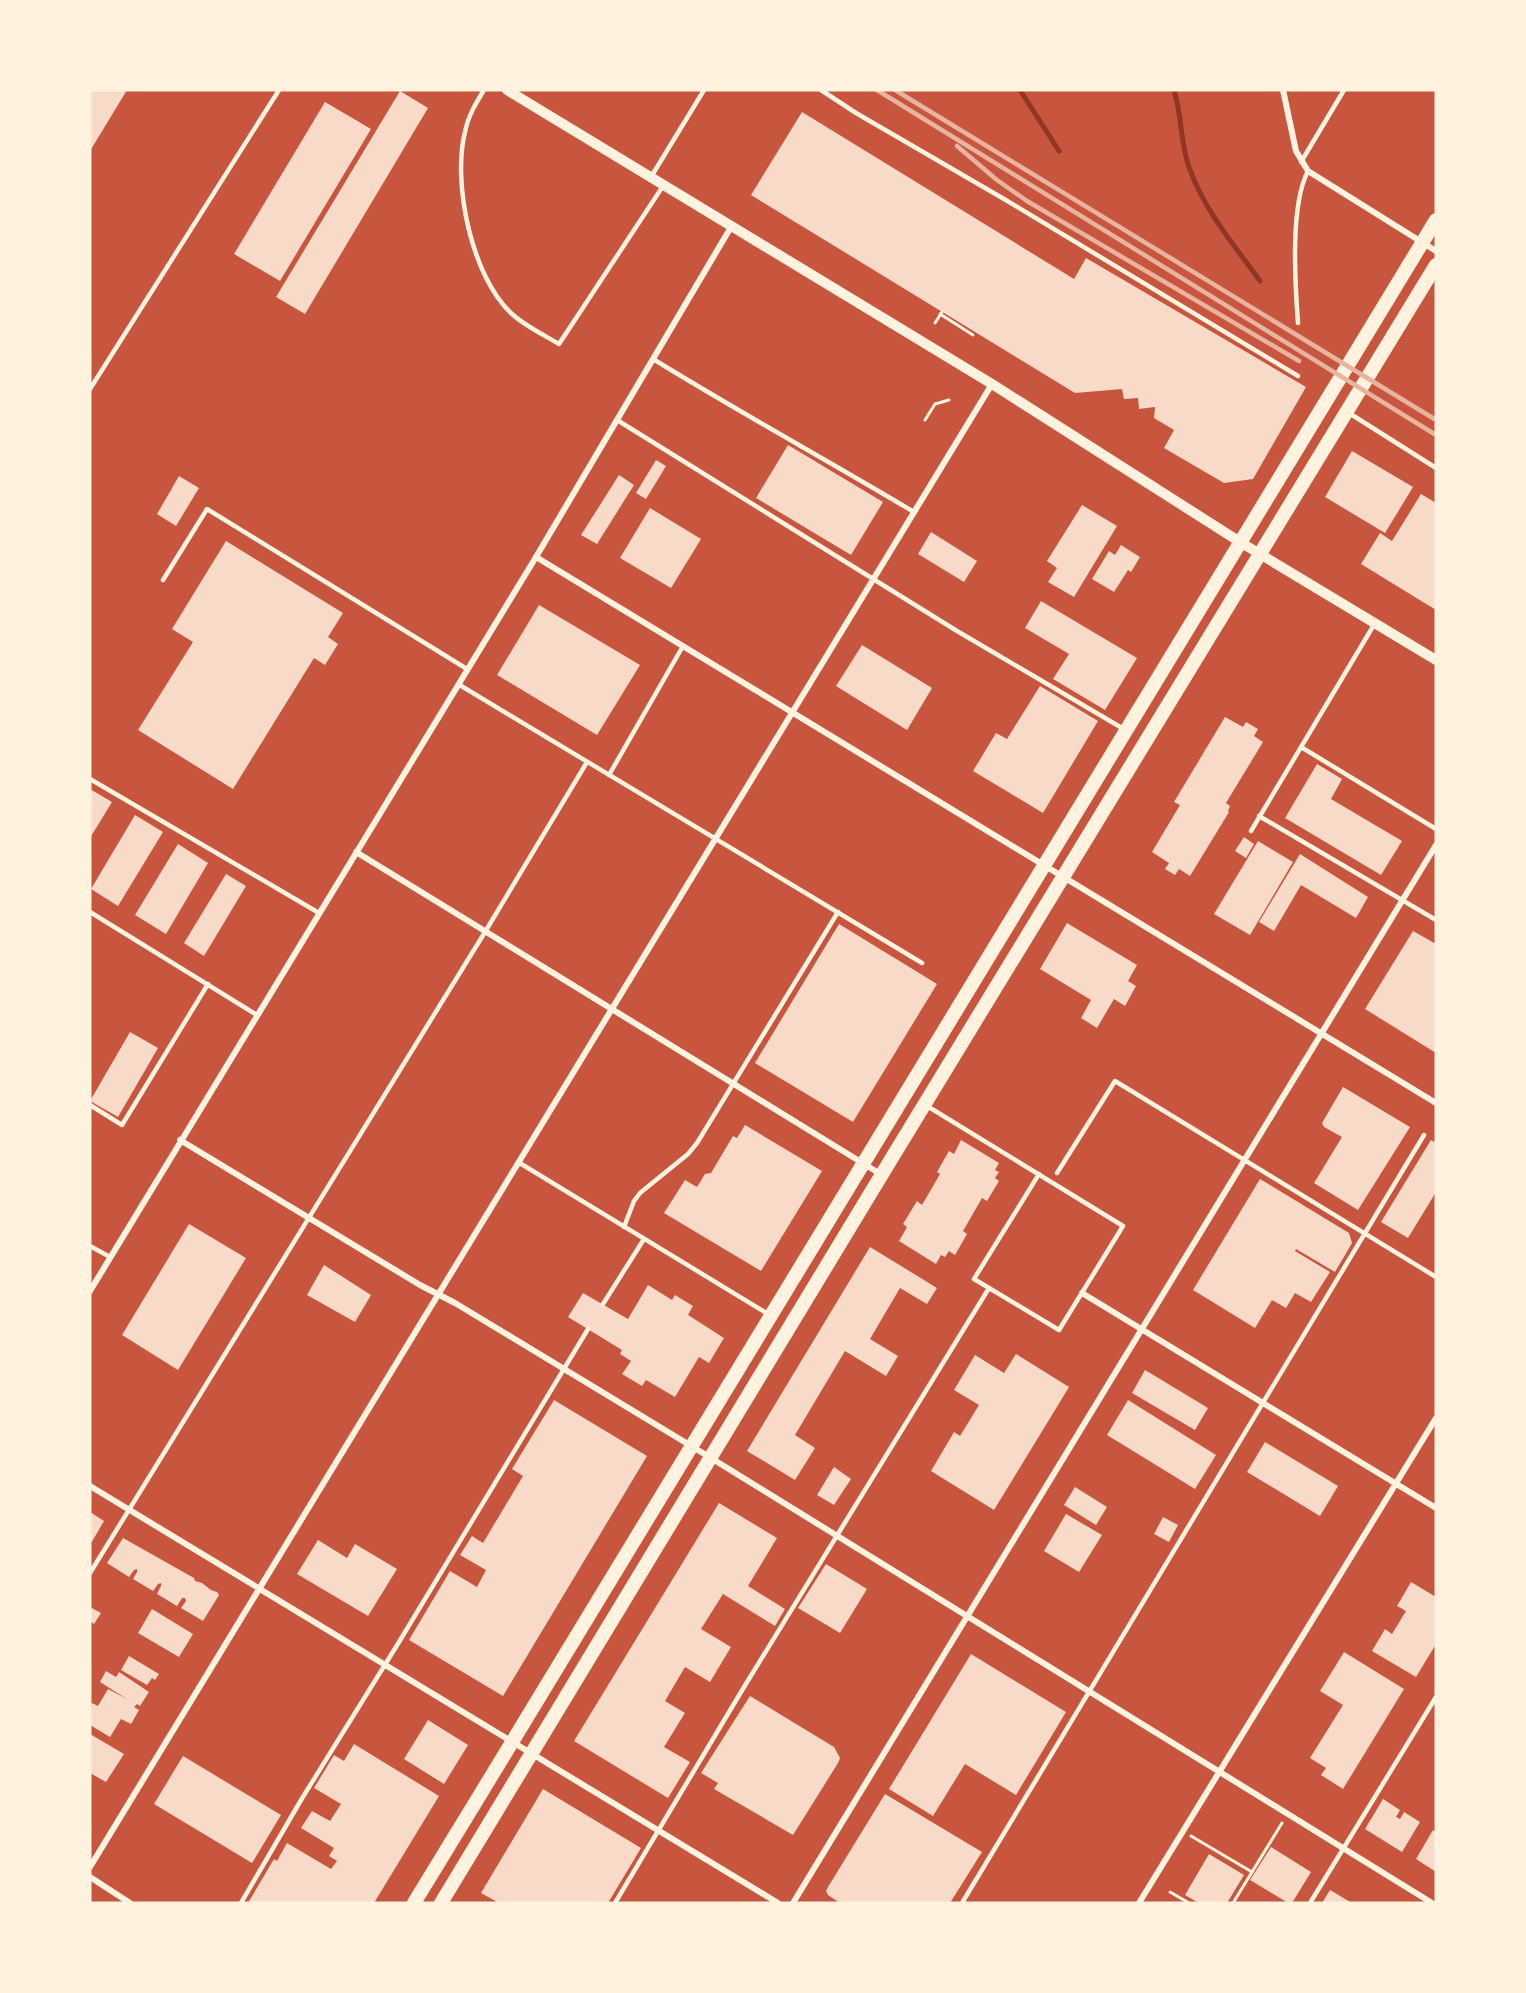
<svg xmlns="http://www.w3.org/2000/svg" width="1526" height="1993" font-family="Rubik,sans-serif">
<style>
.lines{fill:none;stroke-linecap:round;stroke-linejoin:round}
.stream{stroke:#8f3625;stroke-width:5}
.building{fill:#f7dbc8}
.path{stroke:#fff3e0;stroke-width:3}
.service{stroke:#fff3e0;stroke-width:4.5}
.minor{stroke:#fff3e0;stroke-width:6}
.tertiary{stroke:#fff3e0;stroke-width:10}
.primary{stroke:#fff3e0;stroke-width:14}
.rail{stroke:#e9b49f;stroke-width:4.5}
</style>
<rect width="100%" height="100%" fill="#c8553d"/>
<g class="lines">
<g class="stream">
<polyline points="1020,90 1059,151"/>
<path d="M1174 90C1182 115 1180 142 1189 167 1204 210 1234 245 1260 281"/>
</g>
</g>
<g class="building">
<polygon points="90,90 127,90 90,151"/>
<polygon points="400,91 428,108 305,314 276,297"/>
<polygon points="325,102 371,129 280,281 234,254"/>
<polygon points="802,112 1074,279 1086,258 1306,387 1253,479 1224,483 1164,448 1174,430 1154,418 1155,407 1139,409 1138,398 1124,399 1122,389 1075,393 751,195"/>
<polygon points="788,445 883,502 851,555 756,498"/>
<polygon points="1352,451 1413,487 1385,533 1325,497"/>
<polygon points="656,460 666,466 646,499 636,493"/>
<polygon points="619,475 634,485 597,544 581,535"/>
<polygon points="179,476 199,488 176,526 157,514"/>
<polygon points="1421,494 1436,503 1436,610 1361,564 1380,533 1392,541"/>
<polygon points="1082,505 1117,526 1074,597 1048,582 1057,568 1047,561"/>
<polygon points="650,508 701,539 671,588 620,558"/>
<polygon points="931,532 977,561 964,582 918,554"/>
<polygon points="226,541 343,613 328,637 338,644 325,665 314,658 233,789 138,730 193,642 172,629"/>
<polygon points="1121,545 1140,557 1131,572 1128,570 1114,592 1092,579 1109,551 1115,555"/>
<polygon points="1041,601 1137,658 1105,710 1053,679 1069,654 1025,628"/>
<polygon points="539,605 640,665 597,735 497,675"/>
<polygon points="862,645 932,688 907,730 836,686"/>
<polygon points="1040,686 1098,721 1043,813 973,771 996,733 1007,739"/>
<polygon points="1225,717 1243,727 1246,722 1258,729 1254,736 1263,742 1226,803 1230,806 1228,811 1229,812 1190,876 1179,869 1175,875 1165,869 1169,863 1152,852 1180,805 1174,802"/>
<polygon points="1317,764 1342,779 1331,799 1402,841 1381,875 1285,818"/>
<polygon points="90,789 112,802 90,838"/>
<polygon points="135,815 163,832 118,906 91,889"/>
<polygon points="1244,837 1254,844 1246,858 1235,851"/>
<polygon points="1258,841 1293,862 1250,935 1214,914"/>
<polygon points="178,844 208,863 166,934 135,915"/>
<polygon points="1300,854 1368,897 1356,918 1301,885 1274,931 1259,922"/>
<polygon points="226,874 246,886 204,956 184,943"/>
<polygon points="1067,923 1137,965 1128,981 1136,986 1125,1006 1114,999 1097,1028 1081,1018 1091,1000 1040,969"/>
<polygon points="839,924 937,984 853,1122 755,1063"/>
<polygon points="1413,931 1436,944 1436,1053 1365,1009"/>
<polygon points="130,1032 158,1048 118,1117 90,1101"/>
<polygon points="1343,1087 1410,1127 1358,1210 1314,1183 1342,1137 1324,1127 1322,1123"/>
<polygon points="745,1125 822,1171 761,1271 664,1213 685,1180 697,1187 705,1174 711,1173 733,1136 737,1138"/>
<polygon points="961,1140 999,1163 995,1170 999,1172 995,1178 999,1181 987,1201 982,1198 963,1231 967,1234 955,1255 949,1251 945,1257 941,1255 936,1264 899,1241 907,1227 903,1224 917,1201 922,1205 940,1174 937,1172 949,1151 954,1154"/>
<polygon points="1431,1140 1436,1143 1436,1192 1408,1238 1381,1222"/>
<polygon points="1260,1179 1349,1233 1352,1243 1335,1272 1296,1249 1295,1251 1330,1272 1311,1302 1295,1293 1286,1308 1272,1300 1255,1328 1193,1290"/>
<polygon points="189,1224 246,1258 178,1370 122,1335"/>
<polygon points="870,1247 937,1288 927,1304 900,1288 870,1339 898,1356 886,1376 845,1351 795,1435 815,1448 795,1480 747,1451"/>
<polygon points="324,1265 371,1295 355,1322 307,1295"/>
<polygon points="648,1285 672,1300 675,1295 693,1306 688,1315 724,1338 709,1363 699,1357 675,1397 646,1380 642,1386 622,1374 631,1361 620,1354 622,1350 568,1317 583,1293 628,1319"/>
<polygon points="1016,1354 1069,1387 994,1510 931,1471 954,1432 960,1436 979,1405 954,1390 975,1355 1004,1373"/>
<polygon points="1145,1370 1208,1408 1195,1430 1132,1393"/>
<polygon points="554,1400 647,1456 503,1696 409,1640 450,1571 477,1587 486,1570 460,1555 472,1536 483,1543 523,1476 512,1469"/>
<polygon points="1128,1400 1216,1455 1195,1489 1107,1435"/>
<polygon points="1265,1442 1338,1486 1320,1516 1247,1472"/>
<polygon points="834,1467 851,1479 834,1505 817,1495"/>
<polygon points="1075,1487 1107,1507 1096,1525 1064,1505"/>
<polygon points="719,1503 777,1538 748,1586 785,1609 775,1626 723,1594 701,1629 731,1647 710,1682 685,1667 665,1701 685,1713 664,1747 690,1762 668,1798 574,1741"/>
<polygon points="90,1512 104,1521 90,1545"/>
<polygon points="1066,1514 1102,1535 1079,1572 1044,1551"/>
<polygon points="1163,1517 1178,1525 1169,1542 1154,1534"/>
<polygon points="123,1538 194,1578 195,1581 202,1583 211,1590 217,1592 219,1595 203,1621 181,1608 186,1601 185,1598 182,1598 177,1606 157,1594 161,1586 161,1583 158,1584 153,1591 133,1579 137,1572 137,1569 134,1570 129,1577 107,1563"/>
<polygon points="318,1540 347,1558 355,1544 397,1569 368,1616 297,1574"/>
<polygon points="826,1564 867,1589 840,1633 798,1608"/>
<polygon points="1411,1582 1436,1597 1436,1644 1416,1677 1372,1651 1385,1629 1392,1634 1406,1611 1397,1606"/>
<polygon points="90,1607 101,1613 94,1624 90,1621"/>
<polygon points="152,1609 193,1634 179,1657 138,1633"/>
<polygon points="1344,1652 1404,1689 1343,1789 1321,1775 1326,1768 1310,1758 1343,1705 1320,1691"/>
<polygon points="971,1654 1066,1712 1016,1795 965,1764 933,1816 889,1789"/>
<polygon points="129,1656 159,1674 155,1680 152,1678 147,1685 121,1670"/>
<polygon points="106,1671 116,1677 119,1672 149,1692 140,1706 137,1704 134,1707 139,1710 131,1724 121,1719 110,1737 90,1725 90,1707 92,1703 98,1706 108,1689 127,1699 100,1682"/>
<polygon points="750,1696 834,1747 840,1758 838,1763 793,1835 714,1789 718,1783 701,1773"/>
<polygon points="428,1720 468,1745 444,1784 404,1759"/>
<polygon points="90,1734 124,1754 106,1782 90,1773"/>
<polygon points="354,1744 439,1796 374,1903 248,1903 274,1859 277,1861 287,1843 331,1869 337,1861 329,1856 334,1848 301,1828 312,1811 330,1821 341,1804 314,1788 334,1755 344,1761"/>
<polygon points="183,1756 281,1815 252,1863 154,1804"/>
<polygon points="543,1789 641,1848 608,1903 499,1903 481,1893"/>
<polygon points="885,1794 982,1852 950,1903 840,1903 828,1895 826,1891 828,1887"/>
<polygon points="1383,1799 1400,1810 1396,1817 1400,1819 1404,1812 1420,1822 1402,1852 1365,1829"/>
<polygon points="1433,1830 1436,1832 1436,1872 1416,1859"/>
<polygon points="1271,1847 1311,1872 1292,1903 1288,1903 1250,1880"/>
<polygon points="1209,1854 1244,1875 1227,1903 1199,1903 1185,1895"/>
<polygon points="1330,1890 1352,1903 1322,1903"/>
</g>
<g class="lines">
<g class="path">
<polyline points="940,314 973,335"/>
<polyline points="935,323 942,312"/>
<polyline points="925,420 935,404 949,400"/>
<polyline points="1191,1836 1252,1872"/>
<polyline points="1170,1892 1189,1903"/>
<polyline points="1233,1903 1282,1823"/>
</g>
<g class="service">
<path d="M484 90C476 103 468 116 465 132 452 183 472 278 512 314 525 326 544 335 559 344L663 186"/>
<polyline points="821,90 856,113 1004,199 1298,376"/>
<polyline points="1301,162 1344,90"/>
<polyline points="651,177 704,90"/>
<path d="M1298 323C1295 283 1290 205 1308 171"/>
<path d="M653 359C739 412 827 460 914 512"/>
<polyline points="90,389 279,90"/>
<polyline points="1349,413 1436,468"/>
<polyline points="617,420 957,631 1122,728"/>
<polyline points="163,580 207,509 467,669"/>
<polyline points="458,684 922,963"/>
<polyline points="1301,747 1436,829"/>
<polyline points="609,775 683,646"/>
<polyline points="90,779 319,913"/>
<polyline points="1259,816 1436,920"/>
<polyline points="1251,831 1375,623"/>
<polyline points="90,912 257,1015"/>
<polyline points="90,1105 122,1125 208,984"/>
<path d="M927 1106C992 1146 1058 1186 1123 1226L1059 1330 974 1279 1039 1174"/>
<polyline points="518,1162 768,1314"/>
<polyline points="1057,1173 1115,1081 1436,1277"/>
<polyline points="624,1227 634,1201 640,1193 688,1154 697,1143 838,912"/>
<polyline points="90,1246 110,1257"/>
<polyline points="603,1304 644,1239"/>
<polyline points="90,1573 485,932 587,762"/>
<polyline points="241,1903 301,1800 399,1642 588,1329"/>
<polyline points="615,1903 744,1687 989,1288"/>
<polyline points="962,1903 1424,1135"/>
<polyline points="1310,1903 1436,1697"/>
</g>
<g class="minor">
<polyline points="1283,90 1296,151 1308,171 1436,251"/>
<polyline points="536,557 1436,1103"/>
<polyline points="356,852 882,1175"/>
<polyline points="180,1140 420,1285 455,1303 711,1458 1432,1903"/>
<polyline points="90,1291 536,557 731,227"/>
<polyline points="1082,1293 1436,1508"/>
<polyline points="90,1486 778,1903"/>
<polyline points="90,1867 992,384"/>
<polyline points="90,1877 130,1903"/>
<polyline points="793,1903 1436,845"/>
<polyline points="1139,1903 1436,1418"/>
</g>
<polyline class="tertiary" points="507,90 992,384 1240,542 1436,660"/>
<g class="primary">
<path d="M414 1903C756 1343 1093 780 1436 220"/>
<path d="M441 1903C769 1355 1105 811 1436 265"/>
</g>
<g class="rail">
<polyline points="877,90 1436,435"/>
<polyline points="895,90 1436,420"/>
<polyline points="957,146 997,180 1027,201 1299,361"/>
</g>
</g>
<rect width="1526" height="1993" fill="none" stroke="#fff3e0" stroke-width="183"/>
</svg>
